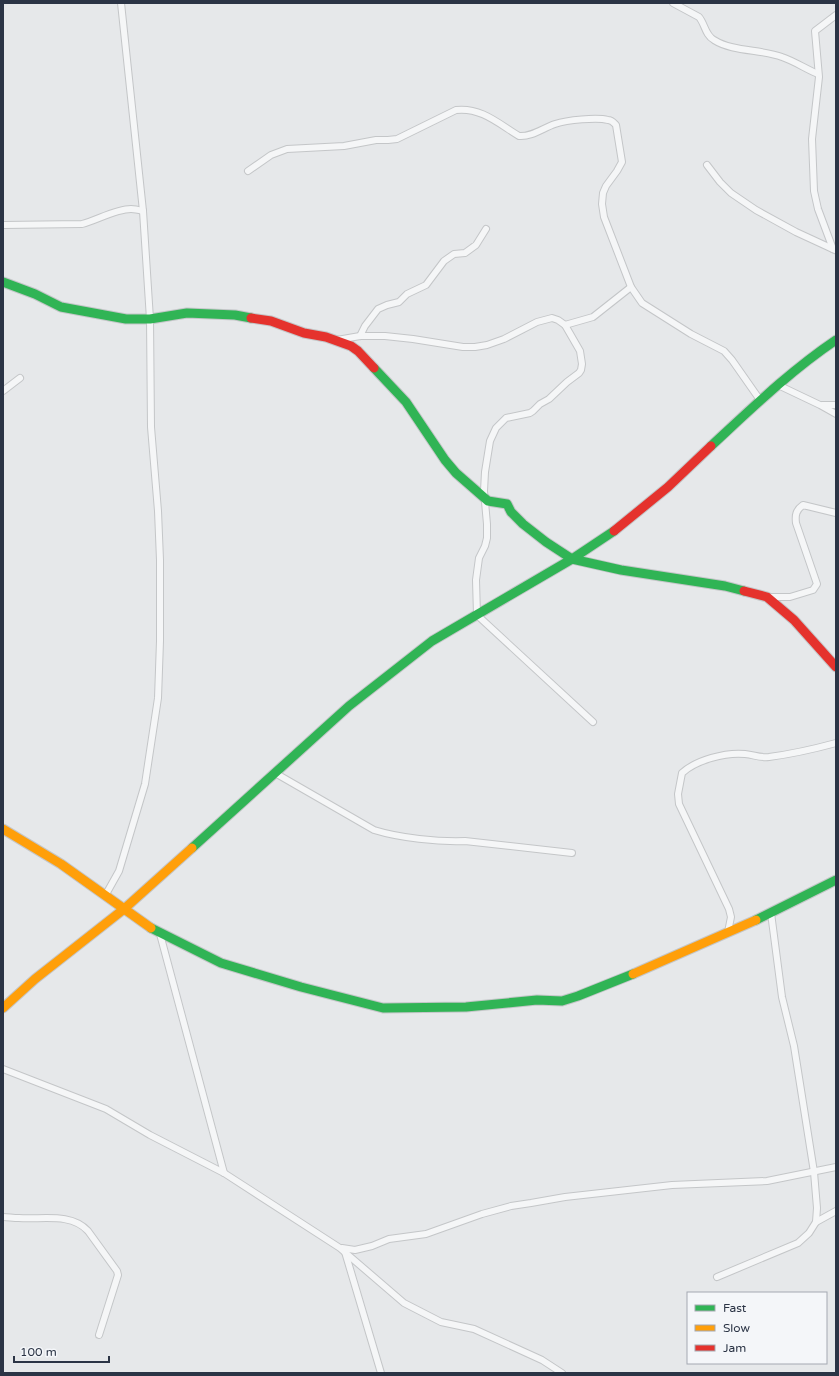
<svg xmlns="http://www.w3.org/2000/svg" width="839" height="1376" font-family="'Varela Round',sans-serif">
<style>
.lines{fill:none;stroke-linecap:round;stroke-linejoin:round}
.street-casing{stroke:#c4c6c8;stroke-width:8}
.fast-casing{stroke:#c4c6c8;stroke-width:11}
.slow-casing{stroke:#c4c6c8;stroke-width:11}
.jam-casing{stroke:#c4c6c8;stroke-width:11}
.street{stroke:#f5f6f7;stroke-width:6}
.fast{stroke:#30b455;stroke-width:9}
.slow{stroke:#ff9f0a;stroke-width:9}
.jam{stroke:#e5322d;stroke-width:9}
</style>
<rect width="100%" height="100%" fill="#e6e8ea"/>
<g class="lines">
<g class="street-casing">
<g id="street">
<path d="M673 3 699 17C705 24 705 35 714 40 733 52 761 49 782 57 794 61 806 69 818 74"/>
<polyline points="707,165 720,182 731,193 756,210 796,232 835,250"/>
<path d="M248 171 271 155 287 149 344 146 376 140H388L397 139 456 110C481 107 499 124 519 136 532 137 543 128 555 124 567 120 597 117 608 120 612 120 614 123 616 125L622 162 617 171 606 186 603 193 602 204 604 217 631 287 642 303 691 334 724 351 732 360 760 400"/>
<path d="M3 225 82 224C97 220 116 209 131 209 135 209 139 210 143 211"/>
<polyline points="833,249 818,209 814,191 812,139 819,77 815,31 836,15"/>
<polyline points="565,325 593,317 631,287"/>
<polyline points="360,336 365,326 378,309 387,305 399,302 407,294 426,285 444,261 454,254 465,253 476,245 486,229"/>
<polyline points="337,340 360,336 385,336 413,339 463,347 475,347 487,345 504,339 537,322 552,318 558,320 565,325 580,351 582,364 581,370 579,373 567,382 549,399 540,404 533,411 530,413 506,418 496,428 490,441 485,472 484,491 487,524 487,538 485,546 479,558 476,580 477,615 593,722"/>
<polyline points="778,385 820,405 836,414"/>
<polyline points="3,391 20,378"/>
<polyline points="822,405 836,405"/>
<path d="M767 597H790L813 590 817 584 796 523C795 515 796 510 803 505L836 513"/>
<path d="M275 773 374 830C400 838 438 842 465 841L572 853"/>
<polyline points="105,896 119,871 145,784 158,698 160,641 160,560 158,511 151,427 150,319 143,211 121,3"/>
<path d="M728 932 731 917 729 909 679 804 678 794 682 773C696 760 726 752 745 754 755 755 759 758 769 757 792 754 814 749 836 743"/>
<polyline points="160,934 224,1173"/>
<polyline points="3,1069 106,1109 150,1135 224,1173 340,1248 404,1303 441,1322 474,1329 542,1360 562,1373"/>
<path d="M3 1217C8 1217 13 1218 19 1218 40 1220 71 1212 88 1231L117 1271 118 1275 99 1335"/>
<polyline points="816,1222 836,1211"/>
<polyline points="342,1248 355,1250 372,1246 389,1239 426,1234 482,1214 511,1206 531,1203 565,1197 672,1185 767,1181 836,1167"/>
<polyline points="345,1252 381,1373"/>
<polyline points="717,1277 798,1243 809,1233 816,1222 817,1208 814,1172 794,1046 782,997 771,913"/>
</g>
</g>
<g class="fast-casing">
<g id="fast">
<polyline points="3,282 35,294 61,307 126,319 150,319 187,313 235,315 251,318"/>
<polyline points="374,368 406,402 445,460 456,473 488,501 507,504 511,512 523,524 546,542 572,559 621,570 725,586 744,591"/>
<path d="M711 446C751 409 790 371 836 340"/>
<polyline points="192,848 349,706 432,641 572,559 614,531"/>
<polyline points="756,920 836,880"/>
<polyline points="151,928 221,963 301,987 383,1008 466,1007 537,1000 562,1001 578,996 633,974"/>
</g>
</g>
<g class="slow-casing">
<g id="slow">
<polyline points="3,829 61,864 151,928"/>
<polyline points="633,974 756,920"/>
<polyline points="3,1008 35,979 124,909 192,848"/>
</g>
</g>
<g class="jam-casing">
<g id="jam">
<polyline points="251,318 271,321 304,333 326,337 351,346 358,351 374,368"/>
<polyline points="614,531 668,487 711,446"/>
<polyline points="744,591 767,597 794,620 836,667"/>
</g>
</g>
<use href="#street" class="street"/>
<use href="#fast" class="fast"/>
<use href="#slow" class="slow"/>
<use href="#jam" class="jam"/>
</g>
<rect width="839" height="1376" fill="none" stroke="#2b3445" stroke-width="8"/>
<rect x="687" y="1292" width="140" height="72" fill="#f4f6f9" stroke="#a4a8b1"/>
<rect x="695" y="1305" width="20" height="6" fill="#30b455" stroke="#a4a8b1"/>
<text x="723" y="1312" font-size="12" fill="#2b3445">Fast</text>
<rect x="695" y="1325" width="20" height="6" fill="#ff9f0a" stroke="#a4a8b1"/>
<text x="723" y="1332" font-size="12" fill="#2b3445">Slow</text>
<rect x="695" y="1345" width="20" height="6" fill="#e5322d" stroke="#a4a8b1"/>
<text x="723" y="1352" font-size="12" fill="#2b3445">Jam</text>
<path d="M14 1356v6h95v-6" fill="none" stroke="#2b3445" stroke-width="2"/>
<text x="20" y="1356" font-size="12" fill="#2b3445" stroke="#f4f6f9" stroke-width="3" paint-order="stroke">100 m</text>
</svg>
